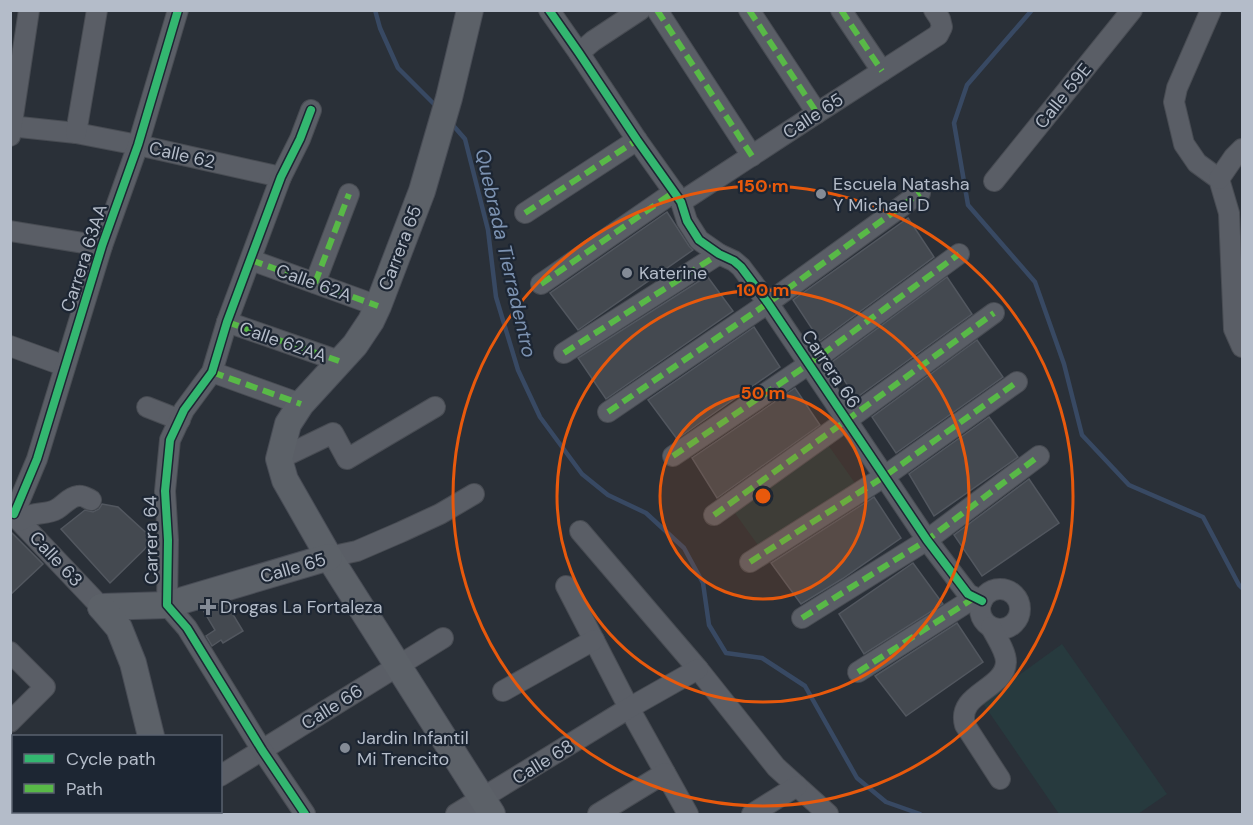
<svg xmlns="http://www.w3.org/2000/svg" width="1253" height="825" font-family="'DM Sans',sans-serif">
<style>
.green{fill:#273a3e}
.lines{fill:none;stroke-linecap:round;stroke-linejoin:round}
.stream{stroke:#384963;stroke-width:4.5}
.building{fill:#444950;stroke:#52575f;stroke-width:1.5}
.minor-casing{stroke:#484c53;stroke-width:22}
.major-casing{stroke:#484c55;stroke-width:28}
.minor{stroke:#5a5e66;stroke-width:20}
.major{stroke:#5c6168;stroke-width:26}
.quiet{stroke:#58b947;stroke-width:6;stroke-dasharray:12 6;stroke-linecap:butt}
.cycleway-casing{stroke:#1d2633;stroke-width:11}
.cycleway{stroke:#33b770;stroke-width:8}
.ring{fill:none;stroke:#e8590c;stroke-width:3}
.poi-dot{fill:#848b96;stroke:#1d2633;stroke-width:2}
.labels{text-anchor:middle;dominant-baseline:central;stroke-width:4.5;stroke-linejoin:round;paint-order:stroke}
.street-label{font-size:18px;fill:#b4bcc9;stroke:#1d2633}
.poi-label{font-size:18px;fill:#b4bcc9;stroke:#1d2633;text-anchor:start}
.water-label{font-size:20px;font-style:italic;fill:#7c92b1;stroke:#1d2633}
.centre{fill:#e8590c;stroke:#1d2633;stroke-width:3}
.ring-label{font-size:18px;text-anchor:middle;font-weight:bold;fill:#e8590c;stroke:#1d2633;stroke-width:4.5;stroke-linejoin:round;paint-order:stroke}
</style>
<rect width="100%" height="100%" fill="#2a3038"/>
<g class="green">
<polygon points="826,442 855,483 760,548 732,509"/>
<polygon points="1062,644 1167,794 1138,814 1059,814 982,702"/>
</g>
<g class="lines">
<g class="stream">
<polyline points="375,10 380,28 398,68 437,107"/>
<polyline points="1032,10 967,85 954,123 968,205 1035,282 1064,364 1082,435 1129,485 1203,517 1239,585 1242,588"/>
<polyline points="451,123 465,139 488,230 496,297 518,370 540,417 582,474 608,495 646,513 684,548 703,583 709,625 726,653 762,658 805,686 857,778 886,802 920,814"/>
</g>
</g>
<g class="building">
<polygon points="667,212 689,246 693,250 578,330 550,293"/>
<polygon points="908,218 934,257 820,341 793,300"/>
<polygon points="707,276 733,311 606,399 578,358"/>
<polygon points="947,277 972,314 856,398 832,362"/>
<polygon points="754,327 780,367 677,439 648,400"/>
<polygon points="977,340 1003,377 896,453 872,417"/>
<polygon points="795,388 820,425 717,498 692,458"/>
<polygon points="989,417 1018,457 934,516 909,474"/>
<polygon points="1029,479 1059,523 982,576 954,535"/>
<polygon points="874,497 901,538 842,579 801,604 771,563"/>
<polygon points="102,504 118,507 154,540 110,583 61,529 85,510 93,512 99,509"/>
<polygon points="10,531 43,564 10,595"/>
<polygon points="913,563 943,604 864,654 839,614"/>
<polygon points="226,603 243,631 223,643 221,640 212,646 206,636 215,630 203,610"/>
<polygon points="957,623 983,662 906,716 875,676"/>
</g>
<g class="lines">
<g class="minor-casing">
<g id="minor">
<polyline points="549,10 579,53 637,140 681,202 687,221 699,240 719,254 734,261 741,267 768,303 927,540 968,594 982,601"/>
<polyline points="657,10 752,156"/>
<polyline points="749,10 817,113"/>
<polyline points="841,10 882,71"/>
<polyline points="1211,10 1177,88 1174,102 1184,144 1197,163 1219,179 1229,213 1234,329 1242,347"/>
<polyline points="579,53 593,41 640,10"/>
<polyline points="10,126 76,133 138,145 281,177"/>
<polyline points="76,133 97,10"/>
<polyline points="10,136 29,10"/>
<polyline points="1219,179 1234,157 1242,149"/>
<polyline points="994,181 1132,10"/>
<polyline points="681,202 817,113 938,35 942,27 940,19 934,10"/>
<polyline points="525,213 637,140"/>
<polyline points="10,231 102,246"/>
<polyline points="251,260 378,306"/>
<polyline points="315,283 349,194"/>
<polyline points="541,284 674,192"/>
<polyline points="227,322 339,361"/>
<polyline points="10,346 65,366"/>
<polyline points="564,353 719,254"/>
<polyline points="212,372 301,404"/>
<polyline points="147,407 180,420"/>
<polyline points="608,412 768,303 920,193"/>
<polyline points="673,456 809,364 959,254"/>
<polyline points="279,459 333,433 347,459 435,407"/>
<polyline points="10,511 101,607"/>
<polyline points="14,514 37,459 102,246 138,145 178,10"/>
<polyline points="714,515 847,420 994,313"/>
<path d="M20 521C34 510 45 516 57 509 64 505 69 497 78 496 83 495 86 498 91 500"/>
<polyline points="580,531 698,669 776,767 828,814"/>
<polyline points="329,557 357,551 401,532 440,514 474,494"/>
<polyline points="750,562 885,476 1017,382"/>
<polyline points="566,586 629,708 688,814"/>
<circle cx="1000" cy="609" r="20"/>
<polyline points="802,618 927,540 1039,456"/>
<path d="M991 627C996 637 1006 651 1006 662 1005 690 956 693 965 725L1000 779"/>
<polyline points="10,652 45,687 10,722"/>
<polyline points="858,672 974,598"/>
<polyline points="503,691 594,640"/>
<polyline points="220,776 443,638"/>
<polyline points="305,814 262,750 187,628 167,605 168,540 165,491 170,440 184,410 212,372 227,322 281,177 300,139 311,110"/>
<polyline points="456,814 629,708 698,669"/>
<polyline points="598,814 665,773"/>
<polyline points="752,814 797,786"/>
</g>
</g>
<g class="major-casing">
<g id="major">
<polyline points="470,10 449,98 422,191 378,306 371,321 355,345 301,404 288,424 279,459 285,480 329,557 492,814"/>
<polyline points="101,607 167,605 329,557"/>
<polyline points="101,607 119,628 133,663 151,736"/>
<polyline points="170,812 172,814"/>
</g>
</g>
<use href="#minor" class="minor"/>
<use href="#major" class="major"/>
<g class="quiet">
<polyline points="657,10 752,156"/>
<polyline points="749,10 817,113"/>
<polyline points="841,10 882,71"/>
<polyline points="525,213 637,140"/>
<polyline points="251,260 378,306"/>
<polyline points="315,283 349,194"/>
<polyline points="541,284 674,192"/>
<polyline points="227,322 339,361"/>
<polyline points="564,353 719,254"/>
<polyline points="212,372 301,404"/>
<polyline points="608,412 768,303 920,193"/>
<polyline points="673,456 809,364 959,254"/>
<polyline points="714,515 847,420 994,313"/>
<polyline points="750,562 885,476 1017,382"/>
<polyline points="802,618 927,540 1039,456"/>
<polyline points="858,672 974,598"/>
</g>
<g class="cycleway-casing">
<g id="cycleway">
<polyline points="549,10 579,53 637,140 681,202 687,221 699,240 719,254 734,261 741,267 768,303 927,540 968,594 982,601"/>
<polyline points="14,514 37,459 102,246 138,145 178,10"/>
<polyline points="305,814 262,750 187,628 167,605 168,540 165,491 170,440 184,410 212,372 227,322 281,177 300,139 311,110"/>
</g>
</g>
<use href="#cycleway" class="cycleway"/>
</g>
<circle cx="763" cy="496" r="103" fill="#e8590c" fill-opacity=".12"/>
<g class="ring">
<circle cx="763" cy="496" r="103"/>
<circle cx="763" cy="496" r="206"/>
<circle cx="763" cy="496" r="310"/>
</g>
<g class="poi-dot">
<circle cx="821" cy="194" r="6"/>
<circle cx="627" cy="273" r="6"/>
<path d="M205 598h6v6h6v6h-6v6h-6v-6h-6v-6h6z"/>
<circle cx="345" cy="748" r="6"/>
</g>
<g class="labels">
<g class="street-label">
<text transform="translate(1063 96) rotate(-51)">Calle 59E</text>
<text transform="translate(813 116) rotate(-33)">Calle 65</text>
<text transform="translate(182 155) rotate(13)">Calle 62</text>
<text transform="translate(400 248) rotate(-69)">Carrera 65</text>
<text transform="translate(84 258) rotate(-72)">Carrera 63AA</text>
<text transform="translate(314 283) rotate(20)">Calle 62A</text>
<text transform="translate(283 342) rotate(19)">Calle 62AA</text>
<text transform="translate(831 369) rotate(56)">Carrera 66</text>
<text transform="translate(151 540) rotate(-91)">Carrera 64</text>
<text transform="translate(56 559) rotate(47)">Calle 63</text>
<text transform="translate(293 568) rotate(-16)">Calle 65</text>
<text transform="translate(332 707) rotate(-32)">Calle 66</text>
<text transform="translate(543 762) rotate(-32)">Calle 68</text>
</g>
<g class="poi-label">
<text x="833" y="184">Escuela Natasha<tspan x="833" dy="21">Y Michael D</tspan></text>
<text x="639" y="273">Katerine</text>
<text x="220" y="607">Drogas La Fortaleza</text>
<text x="357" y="738">Jardin Infantil<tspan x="357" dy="21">Mi Trencito</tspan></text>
</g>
<g class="water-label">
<text transform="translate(506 253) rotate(77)">Quebrada Tierradentro</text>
</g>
</g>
<circle cx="763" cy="496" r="9" class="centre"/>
<g class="ring-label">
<text x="763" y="192">150 m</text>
<text x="763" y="296">100 m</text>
<text x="763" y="399">50 m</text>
</g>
<rect width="1253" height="825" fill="none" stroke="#b4bcc9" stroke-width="24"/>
<rect x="12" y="735" width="210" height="78" fill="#1d2633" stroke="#59626f" stroke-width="1.5"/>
<rect x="24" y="754" width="30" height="9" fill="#33b770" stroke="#59626f" stroke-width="1.5"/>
<text x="66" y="765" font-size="18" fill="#b4bcc9">Cycle path</text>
<rect x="24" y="784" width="30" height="9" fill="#58b947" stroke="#59626f" stroke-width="1.5"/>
<text x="66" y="795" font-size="18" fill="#b4bcc9">Path</text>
</svg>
